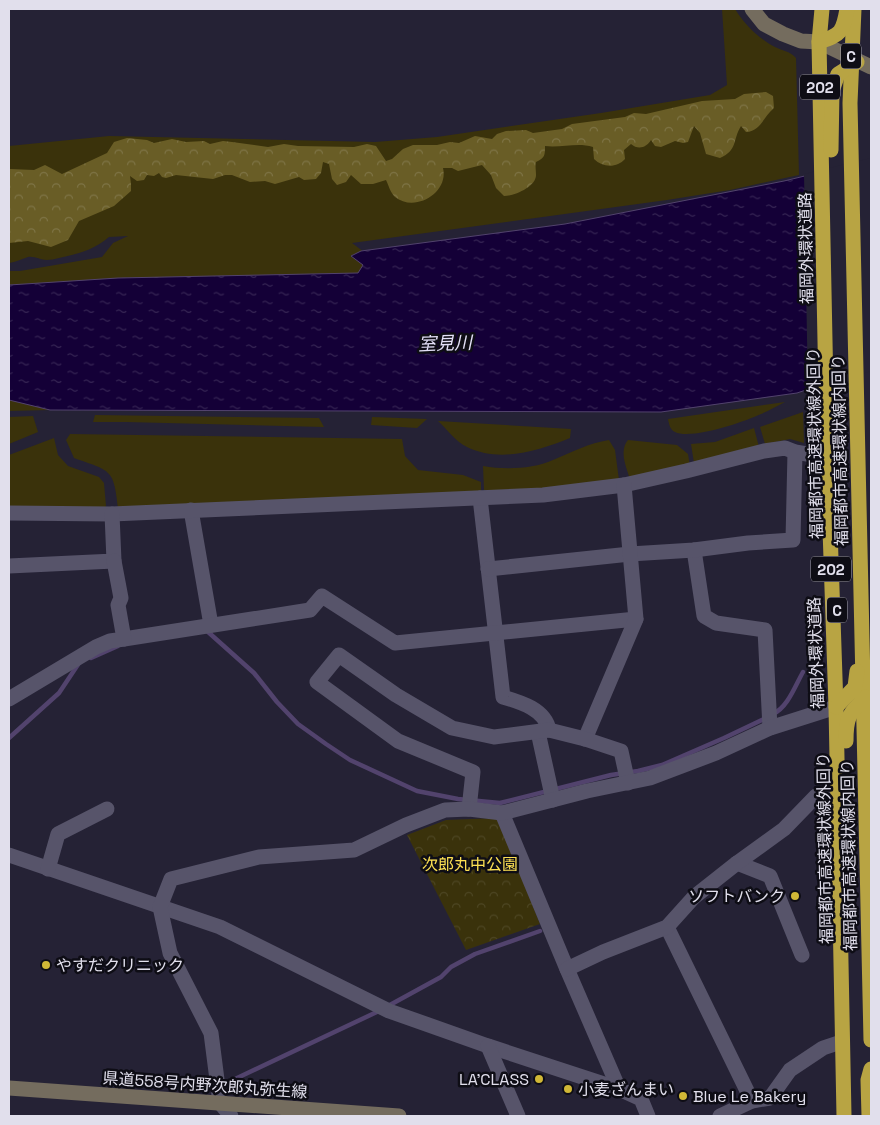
<svg xmlns="http://www.w3.org/2000/svg" width="880" height="1125" font-family="'Space Grotesk','Noto Sans JP',sans-serif">
<style>
.green{fill:#3a320b}
.forest{fill:url(#forest-crowns)}
.park{fill:url(#park-crowns)}
.water{fill:url(#water-ripples);stroke:#52436d}
.pier{fill:#252235}
.lines{fill:none;stroke-linecap:round;stroke-linejoin:round}
.stream{stroke:#52436d;stroke-width:4.5}
.street{stroke:#57546a;stroke-width:15}
.secondary{stroke:#746c5e;stroke-width:15}
.highway{stroke:#b8a443;stroke-width:15}
.poi-dot{fill:#d0b736;stroke:#0e0d15;stroke-width:2}
.labels{text-anchor:middle;dominant-baseline:central;stroke-width:5;stroke-linejoin:round;paint-order:stroke}
.shield{fill:#0e0d15;stroke:#a2a0ac;stroke-width:1}
.shield-label{font-size:15px;font-weight:bold;fill:#e1dfec}
.street-label{font-size:16px;fill:#e1dfec;stroke:#0e0d15}
.park-label{font-size:16px;fill:#fce053;stroke:#0e0d15}
.poi-label{font-size:16px;fill:#e1dfec;stroke:#0e0d15;text-anchor:start}
.water-label{font-size:18px;font-style:italic;fill:#e3e0f7;stroke:#0e0d15}
</style>
<defs>
<pattern id="forest-crowns" width="20" height="18" patternUnits="userSpaceOnUse" patternTransform="scale(1.25)"><rect width="20" height="18" fill="#695d26"/><path d="M2 6a3 3 0 1 1 6 0M12 15a3 3 0 1 1 6 0" fill="none" stroke="#7e7446"/></pattern>
<pattern id="park-crowns" width="20" height="18" patternUnits="userSpaceOnUse" patternTransform="scale(1.25)"><rect width="20" height="18" fill="#3a320b"/><path d="M2 6a3 3 0 1 1 6 0M12 15a3 3 0 1 1 6 0" fill="none" stroke="#4d4623"/></pattern>
<pattern id="water-ripples" width="26" height="14" patternUnits="userSpaceOnUse" patternTransform="scale(1.25)"><rect width="26" height="14" fill="#140037"/><path d="M2 4q2-2 4 0t4 0M15 11q2-2 4 0t4 0" fill="none" stroke="#362554"/></pattern>
</defs>
<rect width="100%" height="100%" fill="#252235"/>
<g class="green">
<path d="M722 9H735C744 24 759 39 775 47 783 51 790 51 796 58L799 175 730 190 667 200 352 243 368 255 360 279 9 294V271H20L102 257 113 243 128 236 109 237C94 250 78 254 59 258 55 259 50 260 47 260 40 260 35 256 28 257 21 259 16 262 9 263V146L109 136 375 142 437 137 601 113 710 95 727 85Z"/>
<polygon points="9,397 50,410 9,411"/>
<path d="M785 402C777 406 769 411 761 414 744 422 691 440 675 432 670 430 669 424 668 419Z"/>
<polygon points="803,412 804,443 790,439 765,444 760,427"/>
<polygon points="95,415 319,418 324,427 126,422 93,422"/>
<polygon points="33,416 38,432 9,444 9,417"/>
<polygon points="372,417 427,419 417,428 371,425"/>
<path d="M438 421 571 429 570 438C538 451 500 463 467 447 456 442 447 429 438 421Z"/>
<polygon points="754,428 759,447 694,463 691,444 715,442"/>
<path d="M70 434 402 439 405 456 418 470 463 475 481 482V492L118 508C114 468 110 471 74 458L66 440Z"/>
<polygon points="54,438 58,455 68,466 99,477 104,483 106,506 104,509 9,509 9,455"/>
<path d="M609 440 615 450 619 480C574 487 529 490 484 490L483 466C505 470 533 469 553 460 572 452 589 443 609 440Z"/>
<path d="M628 440 677 445 688 454 690 466 630 479C626 466 619 451 628 440Z"/>
</g>
<path class="forest" d="M766 92 773 96 774 108C763 117 761 131 746 132L741 126C732 141 738 150 720 158L706 154 700 133 694 126 688 142 683 143 675 141 661 147 655 146 651 140C646 148 638 150 631 144L624 150 625 159C617 168 603 168 594 159L593 147C578 142 561 148 545 146 545 155 545 158 536 162 535 167 536 170 536 175 536 187 514 196 504 196L496 188 491 175 482 165 458 171 452 168H443C449 193 415 213 395 197 390 192 389 186 386 180L373 184H361L351 175 346 182 337 185 332 179 329 164 323 162 321 173 316 179 304 180 299 177 275 184 265 181 250 182 232 175H225L213 179 176 175 166 178 162 177 159 173 154 176 147 175 144 180 137 181 130 176 131 184V191L114 206 79 221 68 240 51 247 28 241 9 243V169L34 170 45 165 62 174 107 153 114 142 127 138 147 140 154 143 172 139 186 142 204 141 210 144 223 141 232 142 268 147 284 144 298 146 354 147 367 144 376 146 386 161 392 159 403 149 413 145H437L450 142 459 143 475 136 492 139 497 134 506 131 526 130 533 133 562 129 572 124 625 117 634 113 646 114 702 101 735 99 744 94Z"/>
<polygon class="park" points="498,818 540,924 466,950 407,835 446,820"/>
<polygon class="water" points="871,160 871,368 797,393 661,412 50,410 9,400 9,285 118,278 358,273 363,265 351,256 361,251 565,224 784,181"/>
<polygon class="pier" points="871,158 871,371 808,392 804,174"/>
<g class="lines">
<g class="stream">
<polyline points="207,631 254,673 277,702 298,724 326,744 350,760 417,791 458,799 500,803 611,775 638,771 662,765 724,738 766,718"/>
<polyline points="91,658 118,646"/>
<path d="M773 714C788 707 795 686 803 672"/>
<polyline points="9,738 59,693 79,663"/>
<polyline points="388,1006 441,977 451,967 475,954 540,931"/>
<polyline points="227,1085 235,1079 381,1010"/>
</g>
<g class="street">
<path d="M480 498 503 697C520 702 545 709 549 730"/>
<polyline points="191,510 211,625"/>
<polyline points="9,513 112,514 543,495 624,485 686,471 764,451 785,448 795,452 813,455 827,453"/>
<polyline points="694,550 704,616 716,623 765,630 770,728"/>
<polyline points="9,566 114,561 112,514"/>
<polyline points="488,569 630,554 694,550 748,543 793,540 795,452"/>
<polyline points="124,639 310,610 322,596 395,643 636,619"/>
<polyline points="9,699 96,647 110,641 124,639 118,605 121,598 114,561"/>
<polyline points="538,732 553,800"/>
<polyline points="585,739 636,619 624,485"/>
<polyline points="469,809 473,772 398,741 317,682 339,655 396,695 452,728 494,737 549,730 585,739 621,751 628,783"/>
<polyline points="502,813 567,969 619,1089"/>
<polyline points="9,855 220,927 389,1011 488,1046 619,1089 641,1099 648,1116"/>
<polyline points="737,863 770,876 802,955"/>
<polyline points="48,869 58,834 107,809"/>
<polyline points="667,927 752,1101"/>
<polyline points="567,969 603,952 667,927 694,897 737,863 784,829 816,796 837,793"/>
<polyline points="488,1046 518,1116"/>
<polyline points="231,1116 220,1103 211,1033 170,953 160,907 171,879 259,857 354,850 406,825 445,810 469,809 502,813 587,791 650,778 716,753 770,728 836,707"/>
<polyline points="720,1116 752,1101 770,1098 790,1070 823,1048 841,1042"/>
</g>
<g class="secondary">
<polyline points="752,9 764,24 783,34 801,41 819,42 871,67"/>
<polyline points="9,1088 399,1116"/>
</g>
<g class="highway">
<polyline points="822,9 819,42 827,440 836,707 844,1116"/>
<polyline points="854,9 850,103 871,1040"/>
<path d="M819 42C841 35 843 32 847 9"/>
<polyline points="831,150 832,91 838,74 857,62"/>
<polyline points="836,707 855,687 857,671"/>
<path d="M846 741C846 717 849 713 866 697"/>
<polyline points="869,1116 868,1080 871,1069"/>
</g>
</g>
<g class="poi-dot">
<circle cx="795" cy="896" r="5"/>
<circle cx="46" cy="965" r="5"/>
<circle cx="539" cy="1079" r="5"/>
<circle cx="568" cy="1089" r="5"/>
<circle cx="683" cy="1096" r="5"/>
</g>
<g class="labels">
<g class="shield">
<rect x="841" y="43.5" width="20" height="25" rx="4"/>
<rect x="800" y="74.5" width="40" height="25" rx="4"/>
<rect x="811" y="556.5" width="40" height="25" rx="4"/>
<rect x="827" y="597.5" width="20" height="25" rx="4"/>
</g>
<g class="shield-label">
<text x="851" y="56">C</text>
<text x="820" y="87">202</text>
<text x="831" y="569">202</text>
<text x="837" y="610">C</text>
</g>
<g class="street-label">
<text transform="translate(806 248) rotate(-91)">福岡外環状道路</text>
<text transform="translate(815 443) rotate(-91)">福岡都市高速環状線外回り</text>
<text transform="translate(840 450) rotate(-91)">福岡都市高速環状線内回り</text>
<text transform="translate(816 653) rotate(-92)">福岡外環状道路</text>
<text transform="translate(825 848) rotate(-91)">福岡都市高速環状線外回り</text>
<text transform="translate(849 855) rotate(-91)">福岡都市高速環状線内回り</text>
<text transform="translate(205 1085) rotate(4)">県道558号内野次郎丸弥生線</text>
</g>
<g class="park-label">
<text x="470" y="864">次郎丸中公園</text>
</g>
<g class="poi-label">
<text x="785" y="896" text-anchor="end">ソフトバンク</text>
<text x="56" y="965">やすだクリニック</text>
<text x="529" y="1079" text-anchor="end">LA'CLASS</text>
<text x="578" y="1089">小麦ざんまい</text>
<text x="693" y="1096">Blue Le Bakery</text>
</g>
<g class="water-label">
<text transform="translate(445 343) rotate(-2)">室見川</text>
</g>
</g>
<rect width="880" height="1125" fill="none" stroke="#e1dfec" stroke-width="20"/>
</svg>
